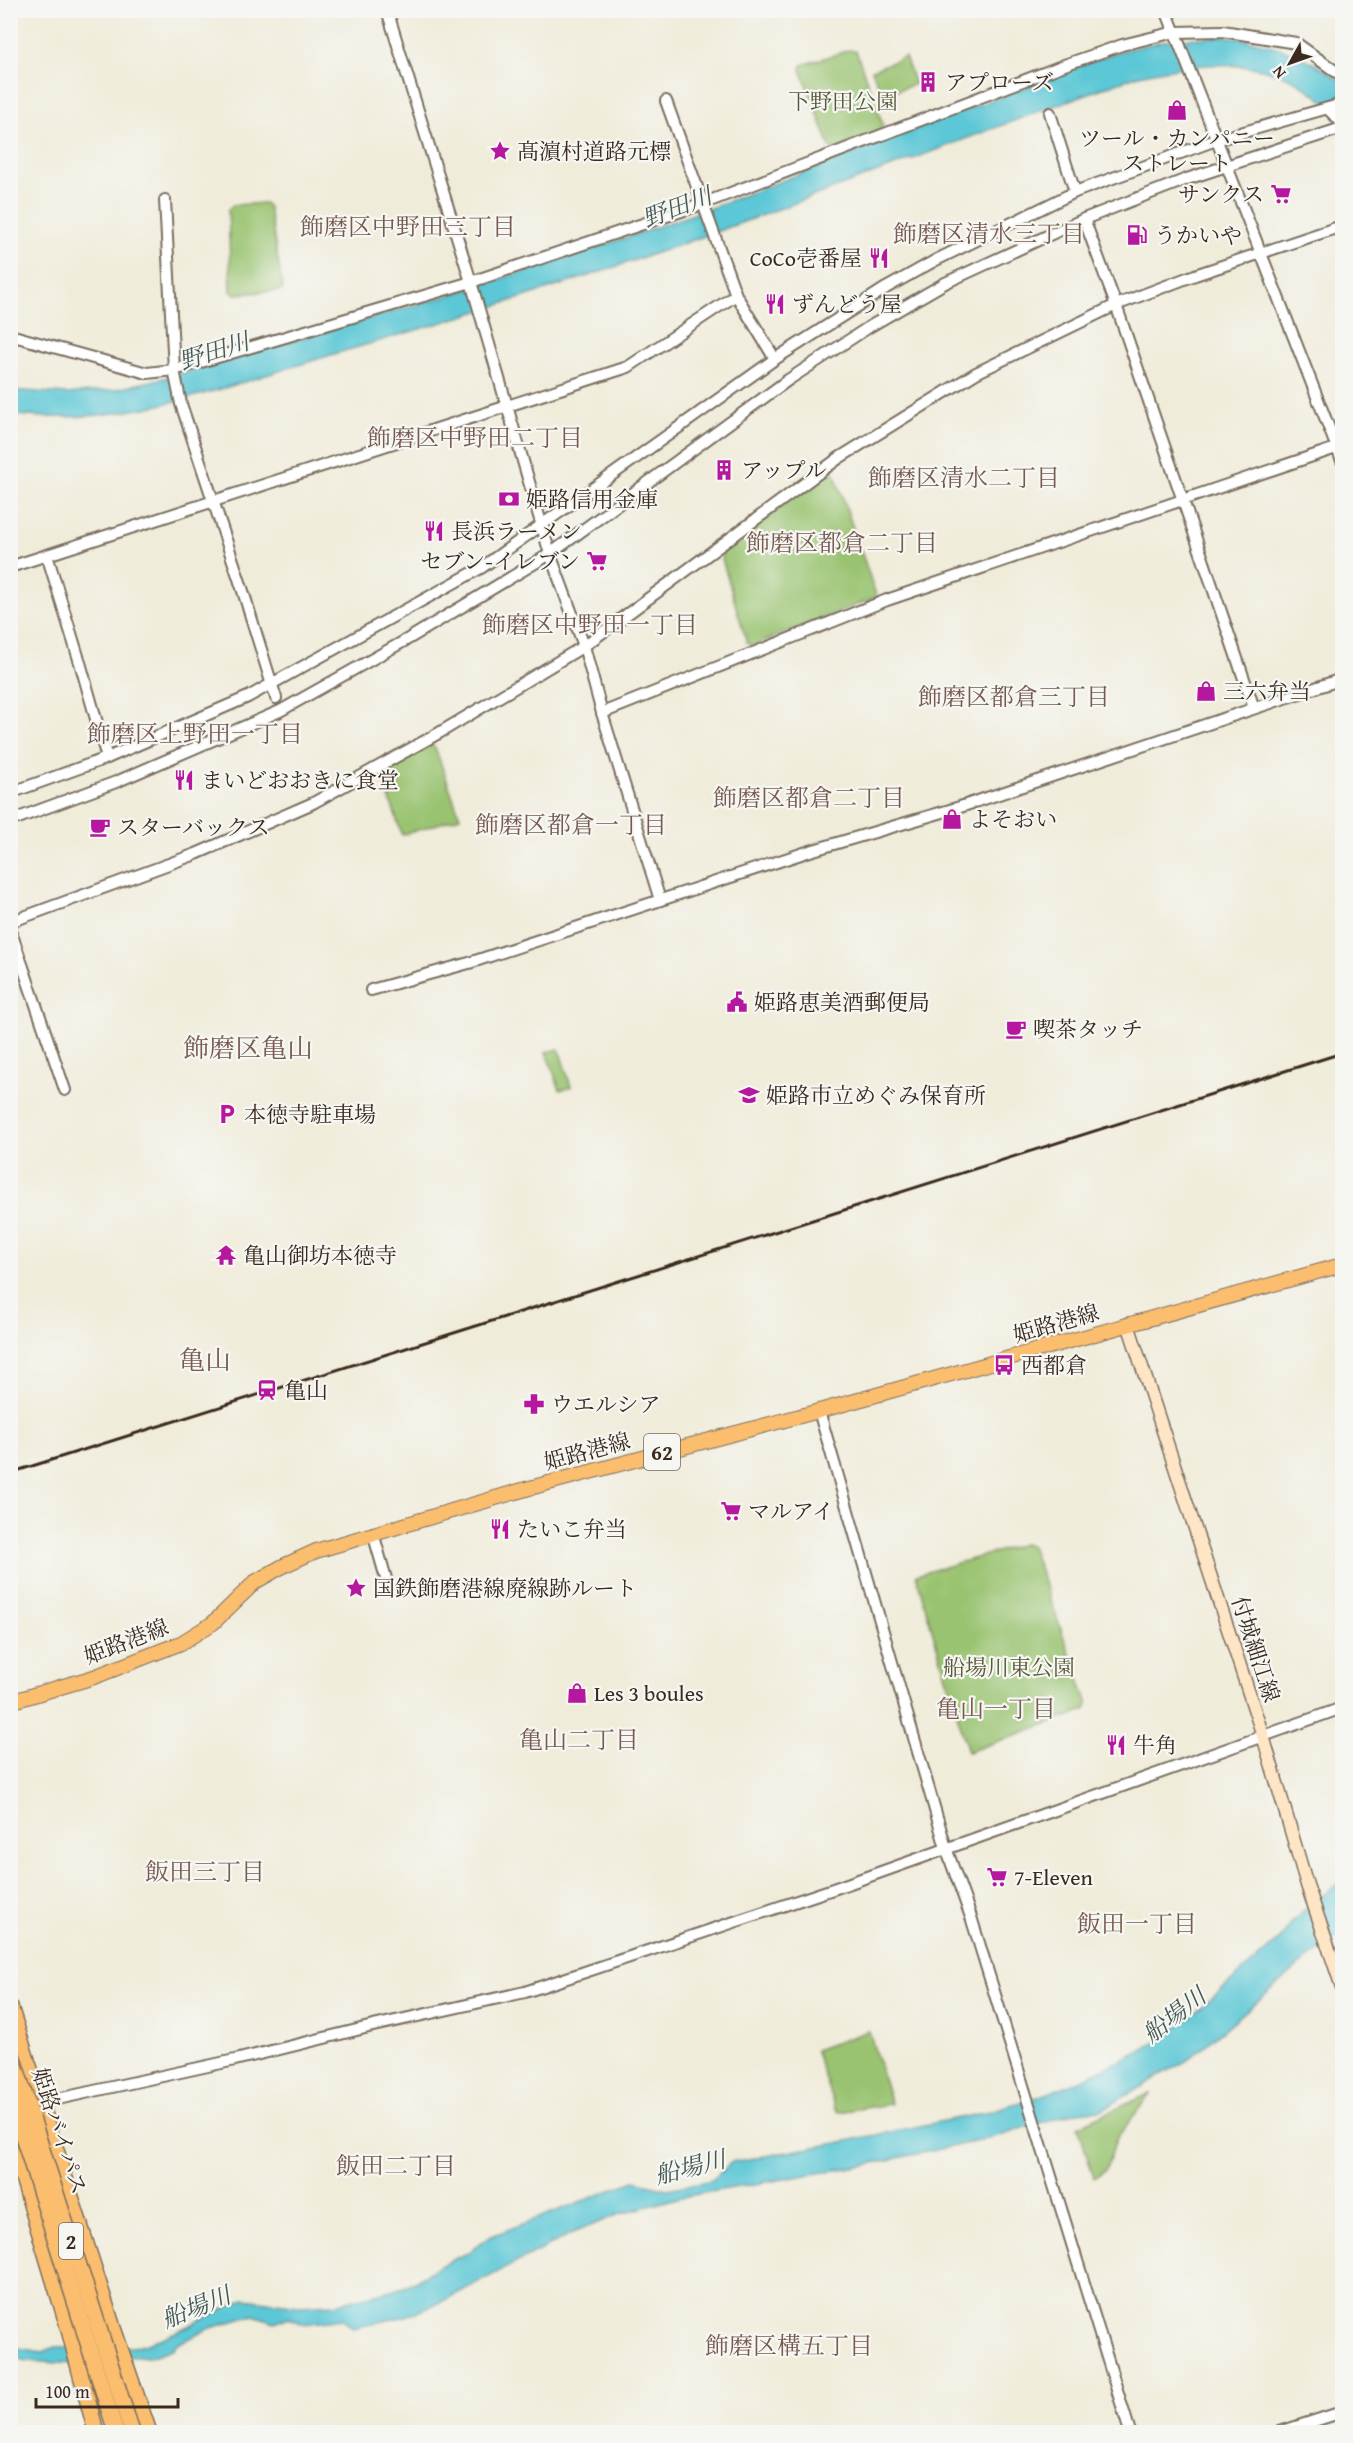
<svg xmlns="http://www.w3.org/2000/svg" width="1353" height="2443" font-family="'Gentium Book Plus','Noto Serif JP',serif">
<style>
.green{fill:#99c370;stroke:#6a7647;stroke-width:1.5}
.water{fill:#5cc7d6;stroke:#4c787a;stroke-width:1.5}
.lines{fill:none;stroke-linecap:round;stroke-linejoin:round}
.tertiary-casing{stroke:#7a6e60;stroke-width:14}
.secondary-casing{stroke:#7a6e60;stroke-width:15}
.primary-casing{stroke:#7a6e60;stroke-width:16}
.trunk-casing{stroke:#7a6e60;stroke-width:18}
.tertiary{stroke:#fff;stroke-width:10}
.secondary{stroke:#fde5c5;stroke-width:12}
.primary{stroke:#fbbd6e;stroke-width:14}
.trunk{stroke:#fbbd6e;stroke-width:15}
.rail{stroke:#3b2a1e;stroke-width:3}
.motorway-bridge-casing{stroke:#7a6e60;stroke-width:18;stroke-linecap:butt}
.motorway-bridge{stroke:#fbbd6e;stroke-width:15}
.labels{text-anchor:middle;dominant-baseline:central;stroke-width:4.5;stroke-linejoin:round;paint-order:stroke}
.shield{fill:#f6f6f2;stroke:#73675e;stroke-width:1.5}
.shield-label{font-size:21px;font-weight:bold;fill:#3b2a1e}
.poi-label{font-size:22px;fill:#3b2a1e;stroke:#f6f6f2;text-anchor:start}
.park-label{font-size:22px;fill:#575837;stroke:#f6f6f2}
.street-label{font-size:22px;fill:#3b2a1e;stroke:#f6f6f2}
.water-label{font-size:24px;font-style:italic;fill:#455955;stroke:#f6f6f2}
.neighbourhood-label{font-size:24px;fill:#785a50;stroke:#f6f6f2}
.quarter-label{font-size:26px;fill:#785a50;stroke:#f6f6f2}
</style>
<rect width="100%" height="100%" fill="#f6f6f2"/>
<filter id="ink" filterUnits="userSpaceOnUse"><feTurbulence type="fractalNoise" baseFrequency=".0167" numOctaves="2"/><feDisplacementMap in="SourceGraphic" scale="12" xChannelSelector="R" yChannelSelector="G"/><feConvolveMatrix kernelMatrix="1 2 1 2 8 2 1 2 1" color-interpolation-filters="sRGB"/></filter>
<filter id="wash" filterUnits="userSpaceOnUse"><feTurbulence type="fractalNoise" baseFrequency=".008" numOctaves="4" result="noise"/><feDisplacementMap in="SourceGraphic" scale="24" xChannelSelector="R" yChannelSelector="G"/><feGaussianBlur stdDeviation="1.35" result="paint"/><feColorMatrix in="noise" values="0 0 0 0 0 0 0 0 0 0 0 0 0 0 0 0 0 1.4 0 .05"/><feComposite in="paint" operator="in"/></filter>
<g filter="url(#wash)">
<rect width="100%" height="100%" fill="#f0ecda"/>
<g class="green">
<polygon points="849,50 856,51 883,125 880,131 835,149 830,147 801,70 802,65"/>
<polygon points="905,57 915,84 882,96 872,70"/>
<polygon points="265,203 269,208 283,289 279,291 234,294 231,291 228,209 233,205"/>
<polygon points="830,471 834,472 876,595 875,598 752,646 747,643 721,556 724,550"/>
<polygon points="430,745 435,747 460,817 402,835 382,776 384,770"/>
<polygon points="559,1049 571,1087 560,1090 546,1052"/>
<polygon points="1024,1544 1031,1546 1088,1704 1086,1710 968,1752 916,1575"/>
<polygon points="869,2031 891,2104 839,2112 835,2109 815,2050"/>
<polygon points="1151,2093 1116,2139 1106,2169 1094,2178 1078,2126"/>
</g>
<g class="water">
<path d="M1224 36C1270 42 1306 54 1342 82V116C1324 101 1304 83 1281 75 1234 58 1187 65 1139 75 956 140 776 214 591 275 508 303 425 328 341 352 235 383 123 430 11 414V390L67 394 113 390 168 377 460 292 585 252 708 209 1114 53 1162 41Z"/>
<polygon points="1342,1881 1342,1934 1306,1960 1188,2060 1101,2110 1077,2112 979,2141 859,2166 681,2197 620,2214 575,2232 433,2306 406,2316 353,2328 343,2319 304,2324 288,2318 275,2322 253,2315 211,2328 175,2345 173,2349 149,2357 135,2356 93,2365 27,2361 11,2357 11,2347 43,2352 55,2347 134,2347 163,2338 245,2299 299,2306 334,2304 405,2287 438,2267 471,2251 489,2237 634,2181 668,2189 712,2180 732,2162 837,2143 983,2113 1041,2096 1076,2082 1143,2050 1192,2016 1282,1937 1294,1920 1313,1903"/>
</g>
</g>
<g filter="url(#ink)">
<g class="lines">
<g class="tertiary-casing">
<g id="tertiary">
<polyline points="387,10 471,282 550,554 584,646 602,713 660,900"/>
<polyline points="1166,10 1342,461"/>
<polyline points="666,101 736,295 775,359"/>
<polyline points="1328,109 1342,123"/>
<polyline points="1050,113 1075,192"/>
<polyline points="165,200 174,370 181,404 243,591 276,698"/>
<polyline points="1084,219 1116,305 1254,708"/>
<polyline points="10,335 147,373 174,370 471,282 702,204 1067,64 1122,45 1175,32 1223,31 1296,43 1342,76"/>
<polyline points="47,555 81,666 107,758"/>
<polyline points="10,567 628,367 736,295"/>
<polyline points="602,713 887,600 1342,446"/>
<polyline points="10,793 107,758 248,697 481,568 775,359 886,288 936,260 1075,192 1216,140 1342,104"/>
<polyline points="10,821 116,782 280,711 408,639 550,554 788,380 869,327 945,283 1084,219 1187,179 1342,128"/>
<polyline points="10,922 196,854 313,803 439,733 584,646 839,458 976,373 1116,305 1195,275 1342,226"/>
<polyline points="10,929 65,1090"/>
<polyline points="371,990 469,963 810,851 960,807 1342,679"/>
<polyline points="819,1411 946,1848 971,1917 1130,2432"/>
<polyline points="373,1533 387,1582"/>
<polyline points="35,2104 235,2060 373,2026 525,1992 836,1888 1342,1708"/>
<polyline points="1280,2432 1342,2412"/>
</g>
</g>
<g class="secondary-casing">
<polyline id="secondary" points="1128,1324 1263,1736 1307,1885 1342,1987"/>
</g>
<g class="primary-casing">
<polyline id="primary" points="10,1702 94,1677 181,1643 213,1623 255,1582 283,1566 316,1551 526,1489 819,1411 1342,1265"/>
</g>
<g class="trunk-casing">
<g id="trunk">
<polyline points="10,2007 114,2331 149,2432"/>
<polyline points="10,2135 69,2330 96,2432"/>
</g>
</g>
<use href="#tertiary" class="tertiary"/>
<use href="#secondary" class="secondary"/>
<use href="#primary" class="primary"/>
<use href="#trunk" class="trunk"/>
<polyline class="rail" points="10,1473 1342,1053"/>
<g class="motorway-bridge-casing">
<g id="motorway-bridge">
<polyline points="10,2049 132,2432"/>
<polyline points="10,2095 116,2432"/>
</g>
</g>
<use href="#motorway-bridge" class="motorway-bridge"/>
</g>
</g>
<defs>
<g id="building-bare" transform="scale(1.62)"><path d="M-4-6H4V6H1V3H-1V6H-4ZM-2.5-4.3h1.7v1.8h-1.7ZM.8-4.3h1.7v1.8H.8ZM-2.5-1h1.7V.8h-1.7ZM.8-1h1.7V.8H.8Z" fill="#b5179e" stroke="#f6f6f2" stroke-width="2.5" paint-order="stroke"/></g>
<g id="shop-bare" transform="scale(1.62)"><path d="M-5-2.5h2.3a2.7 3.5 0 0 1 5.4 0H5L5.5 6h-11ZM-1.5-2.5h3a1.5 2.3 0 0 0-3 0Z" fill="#b5179e" stroke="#f6f6f2" stroke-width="2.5" paint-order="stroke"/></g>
<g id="sight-bare" transform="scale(1.62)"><path d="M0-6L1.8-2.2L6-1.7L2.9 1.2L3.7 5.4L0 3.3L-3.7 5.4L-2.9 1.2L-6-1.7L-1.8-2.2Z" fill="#b5179e" stroke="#f6f6f2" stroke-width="2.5" paint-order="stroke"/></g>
<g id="supermarket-bare" transform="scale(1.62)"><path d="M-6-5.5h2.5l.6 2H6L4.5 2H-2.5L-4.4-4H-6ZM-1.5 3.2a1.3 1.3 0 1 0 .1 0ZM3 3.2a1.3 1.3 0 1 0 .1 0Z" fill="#b5179e" stroke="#f6f6f2" stroke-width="2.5" paint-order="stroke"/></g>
<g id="fuel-bare" transform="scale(1.62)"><path d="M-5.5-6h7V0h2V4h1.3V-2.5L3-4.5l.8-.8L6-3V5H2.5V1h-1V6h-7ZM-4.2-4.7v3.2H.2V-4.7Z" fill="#b5179e" stroke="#f6f6f2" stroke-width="2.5" paint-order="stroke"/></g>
<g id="restaurant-bare" transform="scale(1.62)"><path d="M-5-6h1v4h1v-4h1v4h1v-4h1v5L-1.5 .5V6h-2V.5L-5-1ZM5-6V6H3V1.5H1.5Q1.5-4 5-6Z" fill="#b5179e" stroke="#f6f6f2" stroke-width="2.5" paint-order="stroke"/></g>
<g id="bank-bare" transform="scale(1.62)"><path d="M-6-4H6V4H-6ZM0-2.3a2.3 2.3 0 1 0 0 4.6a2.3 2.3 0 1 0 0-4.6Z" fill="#b5179e" stroke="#f6f6f2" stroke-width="2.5" paint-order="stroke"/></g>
<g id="cafe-bare" transform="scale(1.62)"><path d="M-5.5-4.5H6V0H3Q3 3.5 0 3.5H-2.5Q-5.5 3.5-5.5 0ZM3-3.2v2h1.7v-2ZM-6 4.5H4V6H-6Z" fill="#b5179e" stroke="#f6f6f2" stroke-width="2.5" paint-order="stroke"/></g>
<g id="civic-bare" transform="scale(1.62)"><path d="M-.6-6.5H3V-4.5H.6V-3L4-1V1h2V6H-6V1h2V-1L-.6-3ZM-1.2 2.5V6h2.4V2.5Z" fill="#b5179e" stroke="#f6f6f2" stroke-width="2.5" paint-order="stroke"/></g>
<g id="school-bare" transform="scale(1.62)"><path d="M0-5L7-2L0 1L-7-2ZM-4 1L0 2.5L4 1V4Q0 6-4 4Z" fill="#b5179e" stroke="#f6f6f2" stroke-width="2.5" paint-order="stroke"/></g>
<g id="parking-bare" transform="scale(1.62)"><path d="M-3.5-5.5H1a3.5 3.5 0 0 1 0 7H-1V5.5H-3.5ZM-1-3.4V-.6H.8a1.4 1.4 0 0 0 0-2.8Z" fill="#b5179e" stroke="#f6f6f2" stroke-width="2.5" paint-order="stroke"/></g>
<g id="temple-bare" transform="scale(1.62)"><path d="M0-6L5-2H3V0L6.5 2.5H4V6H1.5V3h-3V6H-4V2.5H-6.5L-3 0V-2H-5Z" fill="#b5179e" stroke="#f6f6f2" stroke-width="2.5" paint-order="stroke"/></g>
<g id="bus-bare" transform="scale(1.62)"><path d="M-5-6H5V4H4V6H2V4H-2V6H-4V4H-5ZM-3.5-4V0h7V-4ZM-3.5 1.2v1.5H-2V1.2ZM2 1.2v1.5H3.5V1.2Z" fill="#b5179e" stroke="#f6f6f2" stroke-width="2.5" paint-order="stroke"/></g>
<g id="station-bare" transform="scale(1.62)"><path d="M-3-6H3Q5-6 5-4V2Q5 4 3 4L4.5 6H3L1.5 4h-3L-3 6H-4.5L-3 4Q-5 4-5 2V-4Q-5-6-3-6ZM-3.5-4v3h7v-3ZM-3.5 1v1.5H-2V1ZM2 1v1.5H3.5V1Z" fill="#b5179e" stroke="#f6f6f2" stroke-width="2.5" paint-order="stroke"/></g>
<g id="pharmacy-bare" transform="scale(1.62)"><path d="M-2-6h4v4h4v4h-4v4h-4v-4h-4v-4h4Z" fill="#b5179e" stroke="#f6f6f2" stroke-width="2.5" paint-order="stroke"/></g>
</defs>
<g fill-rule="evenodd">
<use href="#building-bare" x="928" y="82"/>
<use href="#shop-bare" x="1177" y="110"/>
<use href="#sight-bare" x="500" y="151"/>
<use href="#supermarket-bare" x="1281" y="194"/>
<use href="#fuel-bare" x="1137" y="235"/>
<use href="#restaurant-bare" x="879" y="258"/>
<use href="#restaurant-bare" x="775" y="304"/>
<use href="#building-bare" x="724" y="470"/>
<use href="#bank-bare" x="509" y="499"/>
<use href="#restaurant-bare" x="434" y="531"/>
<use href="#supermarket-bare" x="597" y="561"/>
<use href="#shop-bare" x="1206" y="691"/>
<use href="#restaurant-bare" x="184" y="780"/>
<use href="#shop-bare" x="952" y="819"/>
<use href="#cafe-bare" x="100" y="827"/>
<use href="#civic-bare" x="737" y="1002"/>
<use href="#cafe-bare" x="1016" y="1029"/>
<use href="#school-bare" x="749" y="1095"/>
<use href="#parking-bare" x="227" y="1114"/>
<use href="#temple-bare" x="226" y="1255"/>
<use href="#bus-bare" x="1004" y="1365"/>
<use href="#station-bare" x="267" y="1390"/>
<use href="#pharmacy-bare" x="534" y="1404"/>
<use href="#supermarket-bare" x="731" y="1511"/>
<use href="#restaurant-bare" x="500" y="1529"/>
<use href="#sight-bare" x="356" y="1588"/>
<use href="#shop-bare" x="577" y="1693"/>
<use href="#restaurant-bare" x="1116" y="1745"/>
<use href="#supermarket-bare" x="997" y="1877"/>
</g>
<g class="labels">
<g class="shield">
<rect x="644" y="1434" width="36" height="36" rx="4.5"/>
<rect x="59" y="2223" width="24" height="36" rx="4.5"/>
</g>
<g class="shield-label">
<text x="662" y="1452">62</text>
<text x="71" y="2241">2</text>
</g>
<g class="poi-label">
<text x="945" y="82">アプローズ</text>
<text x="1177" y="138" text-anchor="middle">ツール・カンパニー<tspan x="1177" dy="25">ストレート</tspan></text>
<text x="517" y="151">髙濵村道路元標</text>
<text x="1264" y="194" text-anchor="end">サンクス</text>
<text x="1154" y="235">うかいや</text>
<text x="862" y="258" text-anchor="end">CoCo壱番屋</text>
<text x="792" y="304">ずんどう屋</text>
<text x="741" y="470">アップル</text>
<text x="526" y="499">姫路信用金庫</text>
<text x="451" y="531">長浜ラーメン</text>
<text x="580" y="561" text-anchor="end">セブン-イレブン</text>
<text x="1223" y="691">三六弁当</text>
<text x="201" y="780">まいどおおきに食堂</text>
<text x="969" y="819">よそおい</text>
<text x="117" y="827">スターバックス</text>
<text x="754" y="1002">姫路恵美酒郵便局</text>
<text x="1033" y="1029">喫茶タッチ</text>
<text x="766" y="1095">姫路市立めぐみ保育所</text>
<text x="244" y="1114">本徳寺駐車場</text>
<text x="243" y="1255">亀山御坊本徳寺</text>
<text x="1021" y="1365">西都倉</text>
<text x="284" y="1390">亀山</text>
<text x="551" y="1404">ウエルシア</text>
<text x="748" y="1511">マルアイ</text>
<text x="517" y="1529">たいこ弁当</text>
<text x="373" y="1588">国鉄飾磨港線廃線跡ルート</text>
<text x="594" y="1693">Les 3 boules</text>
<text x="1133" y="1745">牛角</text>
<text x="1014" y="1877">7-Eleven</text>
</g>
<g class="park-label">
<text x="843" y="101">下野田公園</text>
<text x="1009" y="1667">船場川東公園</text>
</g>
<g class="street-label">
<text transform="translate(1056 1323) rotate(-16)">姫路港線</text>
<text transform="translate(587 1451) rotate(-15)">姫路港線</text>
<text transform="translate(126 1641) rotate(-21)">姫路港線</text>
<text transform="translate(1256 1649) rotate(72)">付城細江線</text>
<text transform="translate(60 2131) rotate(72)">姫路バイパス</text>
</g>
<g class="water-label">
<text transform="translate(677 207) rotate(-21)">野田川</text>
<text transform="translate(214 351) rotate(-18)">野田川</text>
<text transform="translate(1174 2015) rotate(-38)">船場川</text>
<text transform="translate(690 2167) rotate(-14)">船場川</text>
<text transform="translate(196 2307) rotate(-22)">船場川</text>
</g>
<g class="neighbourhood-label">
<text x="408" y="226">飾磨区中野田三丁目</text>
<text x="989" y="233">飾磨区清水三丁目</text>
<text x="475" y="437">飾磨区中野田二丁目</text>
<text x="964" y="477">飾磨区清水二丁目</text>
<text x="842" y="542">飾磨区都倉二丁目</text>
<text x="590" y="624">飾磨区中野田一丁目</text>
<text x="1014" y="696">飾磨区都倉三丁目</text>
<text x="195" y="733">飾磨区上野田一丁目</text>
<text x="809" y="797">飾磨区都倉二丁目</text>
<text x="571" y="824">飾磨区都倉一丁目</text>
<text x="996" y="1708">亀山一丁目</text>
<text x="579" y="1739">亀山二丁目</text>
<text x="205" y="1871">飯田三丁目</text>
<text x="1137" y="1923">飯田一丁目</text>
<text x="396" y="2165">飯田二丁目</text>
<text x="789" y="2345">飾磨区構五丁目</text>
</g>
<g class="quarter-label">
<text x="248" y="1047">飾磨区亀山</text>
<text x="205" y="1359">亀山</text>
</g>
</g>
<rect width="1353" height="2443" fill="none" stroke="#f6f6f2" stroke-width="36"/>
<g transform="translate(1290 63) rotate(230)" stroke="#f6f6f2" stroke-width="4.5" paint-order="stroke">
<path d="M0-4.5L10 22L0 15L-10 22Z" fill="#3b2a1e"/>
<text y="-9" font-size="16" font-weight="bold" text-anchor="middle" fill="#3b2a1e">N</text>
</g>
<path d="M36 2398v9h142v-9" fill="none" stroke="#3b2a1e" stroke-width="3"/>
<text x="45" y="2398" font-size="18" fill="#3b2a1e" stroke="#f6f6f2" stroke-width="4.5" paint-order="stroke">100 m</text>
</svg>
